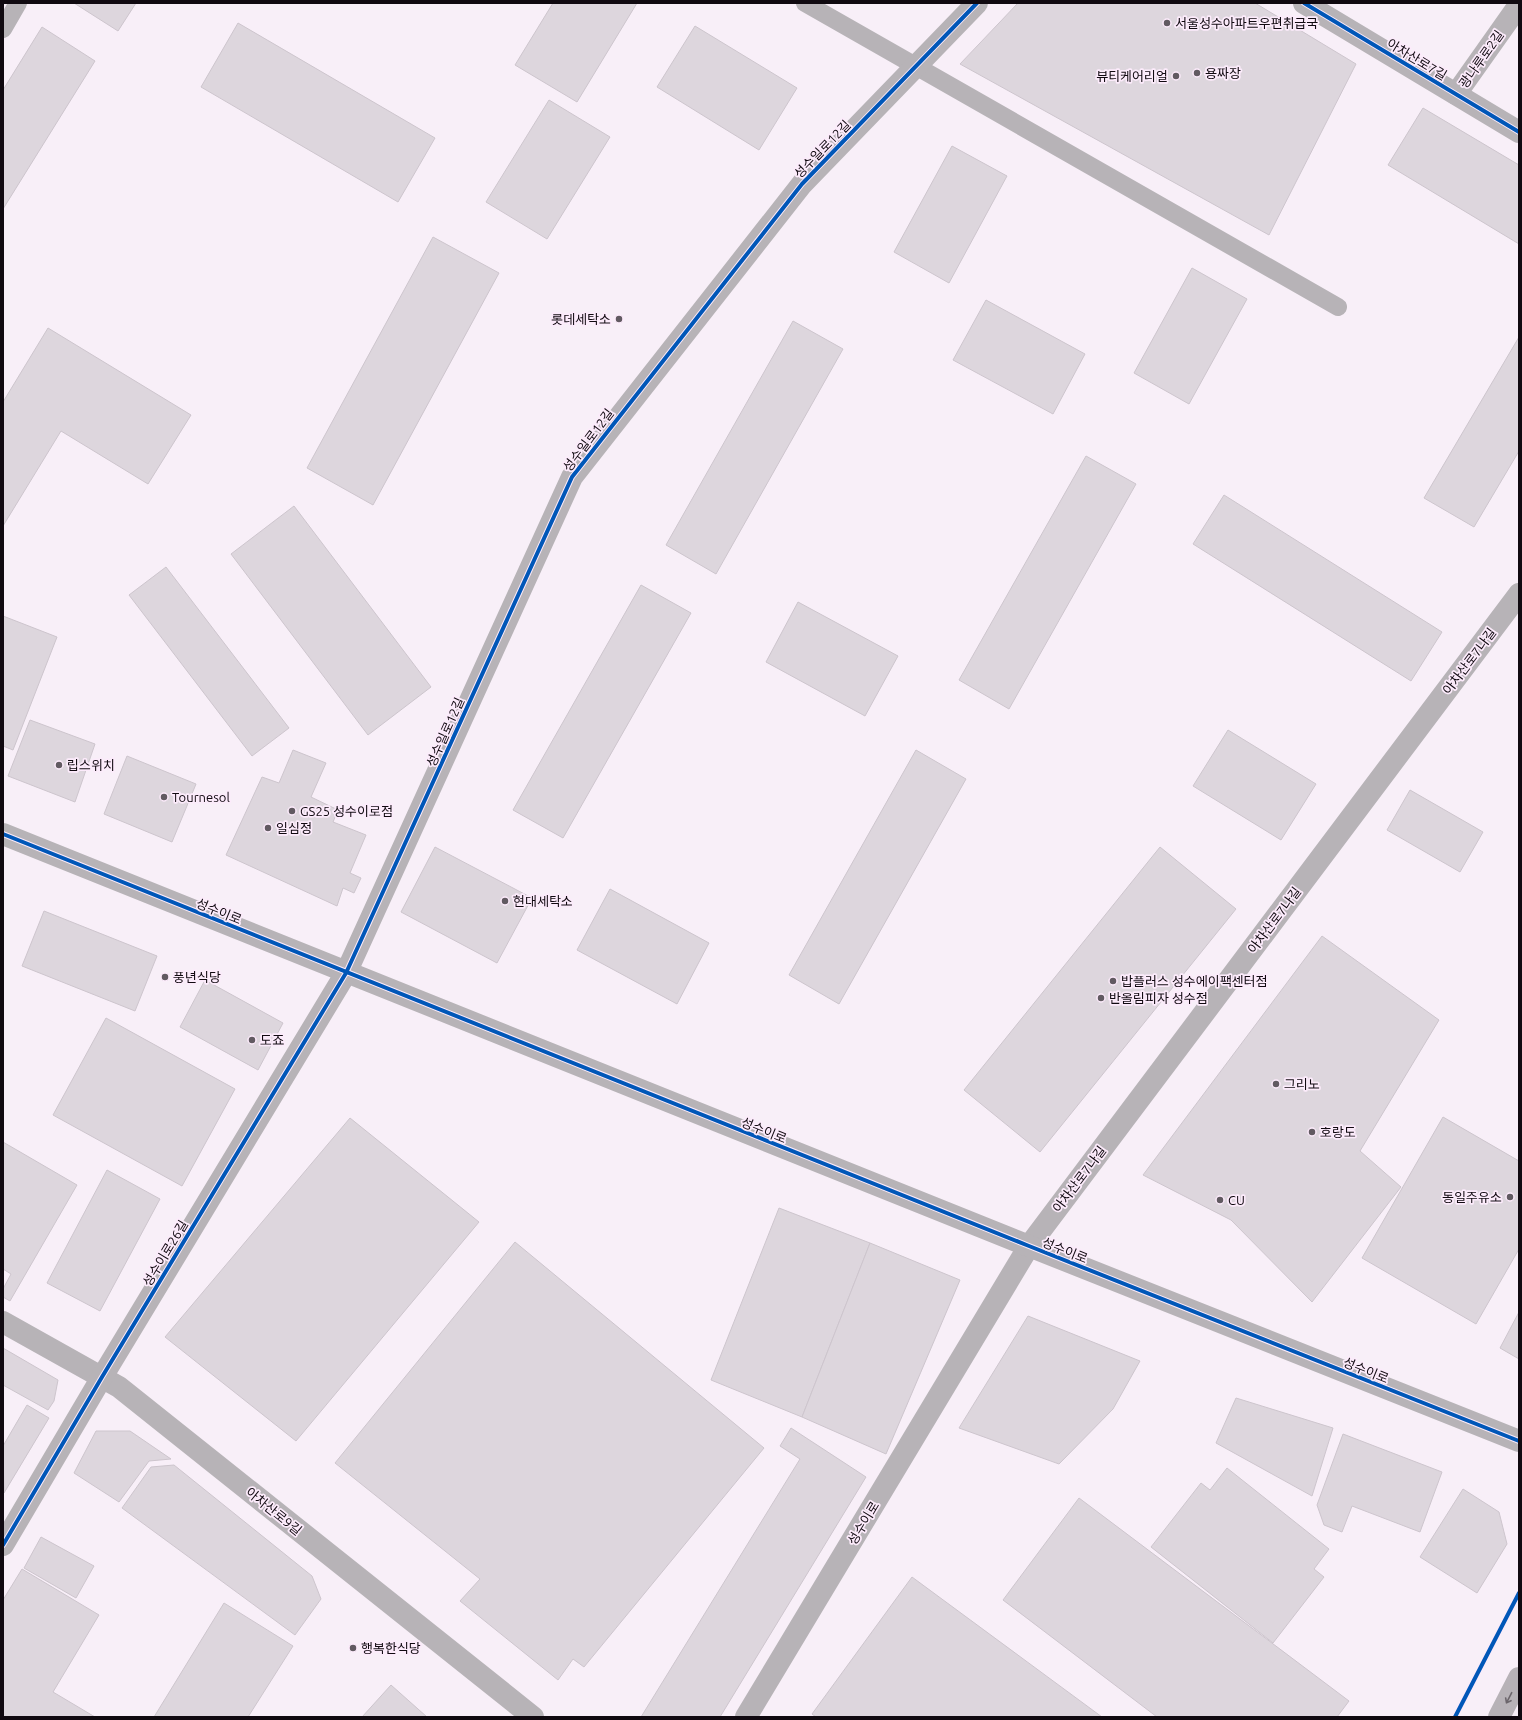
<svg xmlns="http://www.w3.org/2000/svg" width="1522" height="1720" font-family="Ubuntu,'Noto Sans KR',sans-serif">
<style>
.building{fill:#ddd6dd;stroke:#cdc5cd}
.lines{fill:none;stroke-linecap:round;stroke-linejoin:round}
.service{stroke:#b7b3b7;stroke-width:18}
.minor{stroke:#b7b3b7;stroke-width:22}
.tertiary{stroke:#b7b3b7;stroke-width:22}
.secondary{stroke:#b7b2b7;stroke-width:22}
.cycleway-casing{stroke:#fcebfb;stroke-width:6}
.cycleway{stroke:#0057b8;stroke-width:4}
.oneway{stroke:#6c666c}
.poi-dot{fill:#615a61;stroke:#fcebfb;stroke-width:1.5}
.labels{text-anchor:middle;dominant-baseline:central;stroke-width:3.5;stroke-linejoin:round;paint-order:stroke}
.poi-label{font-size:13px;fill:#100910;stroke:#fcebfb;text-anchor:start}
.street-label{font-size:13px;fill:#100910;stroke:#fcebfb}
</style>
<rect width="100%" height="100%" fill="#f8eff8"/>
<g class="building">
<polygon points="74,3 136,3 118,31"/>
<polygon points="553,3 637,3 577,102 515,65"/>
<polygon points="1018,3 1255,3 1356,64 1269,235 960,64"/>
<polygon points="238,23 435,138 398,202 201,87"/>
<polygon points="695,26 797,88 759,150 657,87"/>
<polygon points="42,27 95,61 3,209 3,90"/>
<polygon points="549,100 610,137 547,239 486,202"/>
<polygon points="1423,108 1519,165 1519,244 1388,165"/>
<polygon points="952,146 1007,176 949,283 894,252"/>
<polygon points="433,237 499,273 373,505 307,468"/>
<polygon points="1192,268 1247,299 1189,404 1134,373"/>
<polygon points="986,300 1085,354 1053,414 953,360"/>
<polygon points="793,321 843,349 716,574 666,545"/>
<polygon points="48,328 191,415 148,484 61,431 3,526 3,402"/>
<polygon points="1519,337 1519,451 1474,527 1424,498"/>
<polygon points="1086,456 1136,484 1009,709 959,680"/>
<polygon points="1224,495 1442,632 1411,681 1193,544"/>
<polygon points="294,506 431,687 368,735 231,554"/>
<polygon points="166,567 289,728 252,756 129,595"/>
<polygon points="641,585 691,613 563,838 513,810"/>
<polygon points="798,602 898,656 865,716 766,662"/>
<polygon points="3,616 57,637 13,750 3,746"/>
<polygon points="30,720 95,744 75,802 8,776"/>
<polygon points="1228,730 1316,784 1281,840 1193,786"/>
<polygon points="293,750 326,763 311,797 338,810 333,822 366,835 350,873 361,878 354,893 343,888 337,906 226,855 262,777 279,783"/>
<polygon points="916,750 966,779 839,1004 789,975"/>
<polygon points="127,756 196,784 172,842 104,814"/>
<polygon points="1410,790 1483,832 1460,872 1387,830"/>
<polygon points="435,847 532,898 497,963 401,912"/>
<polygon points="1160,847 1236,909 1040,1152 964,1090"/>
<polygon points="610,889 709,943 677,1004 577,950"/>
<polygon points="44,911 157,956 135,1011 22,966"/>
<polygon points="1322,936 1439,1020 1360,1151 1401,1187 1312,1302 1231,1220 1143,1175"/>
<polygon points="205,980 283,1023 258,1070 180,1027"/>
<polygon points="106,1018 235,1089 182,1186 53,1115"/>
<polygon points="1443,1117 1519,1161 1519,1249 1476,1324 1362,1258"/>
<polygon points="350,1118 479,1222 296,1441 165,1337"/>
<polygon points="3,1142 77,1185 10,1301 3,1297 3,1289 11,1274 3,1269"/>
<polygon points="107,1170 160,1199 100,1311 47,1283"/>
<polygon points="779,1208 870,1243 802,1417 711,1380"/>
<polygon points="515,1242 764,1448 584,1667 573,1659 558,1680 460,1601 480,1579 335,1463"/>
<polygon points="870,1243 960,1280 886,1454 802,1417"/>
<polygon points="1519,1312 1519,1359 1500,1348"/>
<polygon points="1028,1316 1140,1361 1113,1409 1059,1464 959,1428"/>
<polygon points="3,1348 58,1380 54,1401 48,1410 3,1385"/>
<polygon points="1236,1398 1333,1428 1312,1496 1216,1443"/>
<polygon points="27,1405 49,1418 4,1493 3,1446"/>
<polygon points="791,1428 866,1477 720,1717 641,1717 800,1459 780,1446"/>
<polygon points="96,1431 130,1431 171,1459 149,1461 119,1502 74,1473"/>
<polygon points="1343,1434 1442,1472 1420,1532 1352,1506 1342,1532 1324,1525 1317,1505"/>
<polygon points="174,1465 312,1576 321,1599 295,1635 122,1508 151,1467"/>
<polygon points="1227,1468 1329,1549 1314,1569 1324,1577 1273,1643 1151,1547 1201,1483 1210,1490"/>
<polygon points="1463,1489 1499,1512 1507,1544 1477,1593 1420,1557"/>
<polygon points="1079,1498 1349,1701 1337,1717 1157,1717 1003,1600"/>
<polygon points="41,1537 94,1566 76,1598 24,1568"/>
<polygon points="22,1569 99,1615 53,1692 95,1717 3,1717 3,1600"/>
<polygon points="912,1577 1102,1717 816,1717 812,1714"/>
<polygon points="224,1603 293,1646 248,1717 154,1717"/>
<polygon points="391,1685 427,1717 362,1717"/>
</g>
<g class="lines">
<g class="service">
<polyline points="805,3 1338,307"/>
<polyline points="3,29 18,3"/>
</g>
<g class="minor">
<polyline points="1456,94 1519,5"/>
<polyline points="3,1322 119,1387 533,1717"/>
<polyline points="3,1545 102,1377 346,973 572,477 802,184 977,3"/>
<polyline points="746,1717 1029,1246 1519,594"/>
</g>
<g class="tertiary">
<polyline points="1304,3 1519,132"/>
<polyline points="3,834 1029,1246 1519,1441"/>
</g>
<polyline class="secondary" points="1499,1717 1519,1678"/>
<g class="cycleway-casing">
<g id="cycleway">
<polyline points="1304,3 1519,132"/>
<polyline points="3,834 1029,1246 1519,1441"/>
<polyline points="3,1545 102,1377 346,973 572,477 802,184 977,3"/>
<polyline points="1455,1717 1519,1593"/>
</g>
</g>
<use href="#cycleway" class="cycleway"/>
</g>
<defs><path id="oneway-shaft" d="M-6 0H5M1.5-3L5.5 0L1.5 3" fill="none" stroke-width="1.6" stroke-linecap="round" stroke-linejoin="round"/></defs>
<use class="oneway" href="#oneway-shaft" transform="translate(1509 1698) rotate(117)"/>
<g class="poi-dot">
<circle cx="1167" cy="23" r="4"/>
<circle cx="1197" cy="73" r="4"/>
<circle cx="1176" cy="76" r="4"/>
<circle cx="619" cy="319" r="4"/>
<circle cx="59" cy="765" r="4"/>
<circle cx="164" cy="797" r="4"/>
<circle cx="292" cy="811" r="4"/>
<circle cx="268" cy="828" r="4"/>
<circle cx="505" cy="901" r="4"/>
<circle cx="165" cy="977" r="4"/>
<circle cx="1113" cy="981" r="4"/>
<circle cx="1101" cy="998" r="4"/>
<circle cx="252" cy="1040" r="4"/>
<circle cx="1276" cy="1084" r="4"/>
<circle cx="1312" cy="1132" r="4"/>
<circle cx="1510" cy="1197" r="4"/>
<circle cx="1220" cy="1200" r="4"/>
<circle cx="353" cy="1648" r="4"/>
</g>
<g class="labels">
<g class="poi-label">
<text x="1175" y="23">서울성수아파트우편취급국</text>
<text x="1205" y="73">용짜장</text>
<text x="1168" y="76" text-anchor="end">뷰티케어리얼</text>
<text x="611" y="319" text-anchor="end">롯데세탁소</text>
<text x="67" y="765">립스위치</text>
<text x="172" y="797">Tournesol</text>
<text x="300" y="811">GS25 성수이로점</text>
<text x="276" y="828">일심정</text>
<text x="513" y="901">현대세탁소</text>
<text x="173" y="977">풍년식당</text>
<text x="1121" y="981">밥플러스 성수에이팩센터점</text>
<text x="1109" y="998">반올림피자 성수점</text>
<text x="260" y="1040">도죠</text>
<text x="1284" y="1084">그리노</text>
<text x="1320" y="1132">호랑도</text>
<text x="1502" y="1197" text-anchor="end">동일주유소</text>
<text x="1228" y="1200">CU</text>
<text x="361" y="1648">행복한식당</text>
</g>
<g class="street-label">
<text transform="translate(1417 59) rotate(31)">아차산로7길</text>
<text transform="translate(1481 59) rotate(-55)">광나루로2길</text>
<text transform="translate(822 149) rotate(-46)">성수일로12길</text>
<text transform="translate(588 440) rotate(-53)">성수일로12길</text>
<text transform="translate(1469 661) rotate(-53)">아차산로7나길</text>
<text transform="translate(445 732) rotate(-66)">성수일로12길</text>
<text transform="translate(219 911) rotate(22)">성수이로</text>
<text transform="translate(1274 920) rotate(-53)">아차산로7나길</text>
<text transform="translate(764 1130) rotate(22)">성수이로</text>
<text transform="translate(1079 1179) rotate(-53)">아차산로7나길</text>
<text transform="translate(1065 1250) rotate(22)">성수이로</text>
<text transform="translate(165 1253) rotate(-59)">성수이로26길</text>
<text transform="translate(1366 1370) rotate(22)">성수이로</text>
<text transform="translate(274 1511) rotate(39)">아차산로9길</text>
<text transform="translate(863 1523) rotate(-59)">성수이로</text>
</g>
</g>
<rect width="1522" height="1720" fill="none" stroke="#100910" stroke-width="8"/>
</svg>
